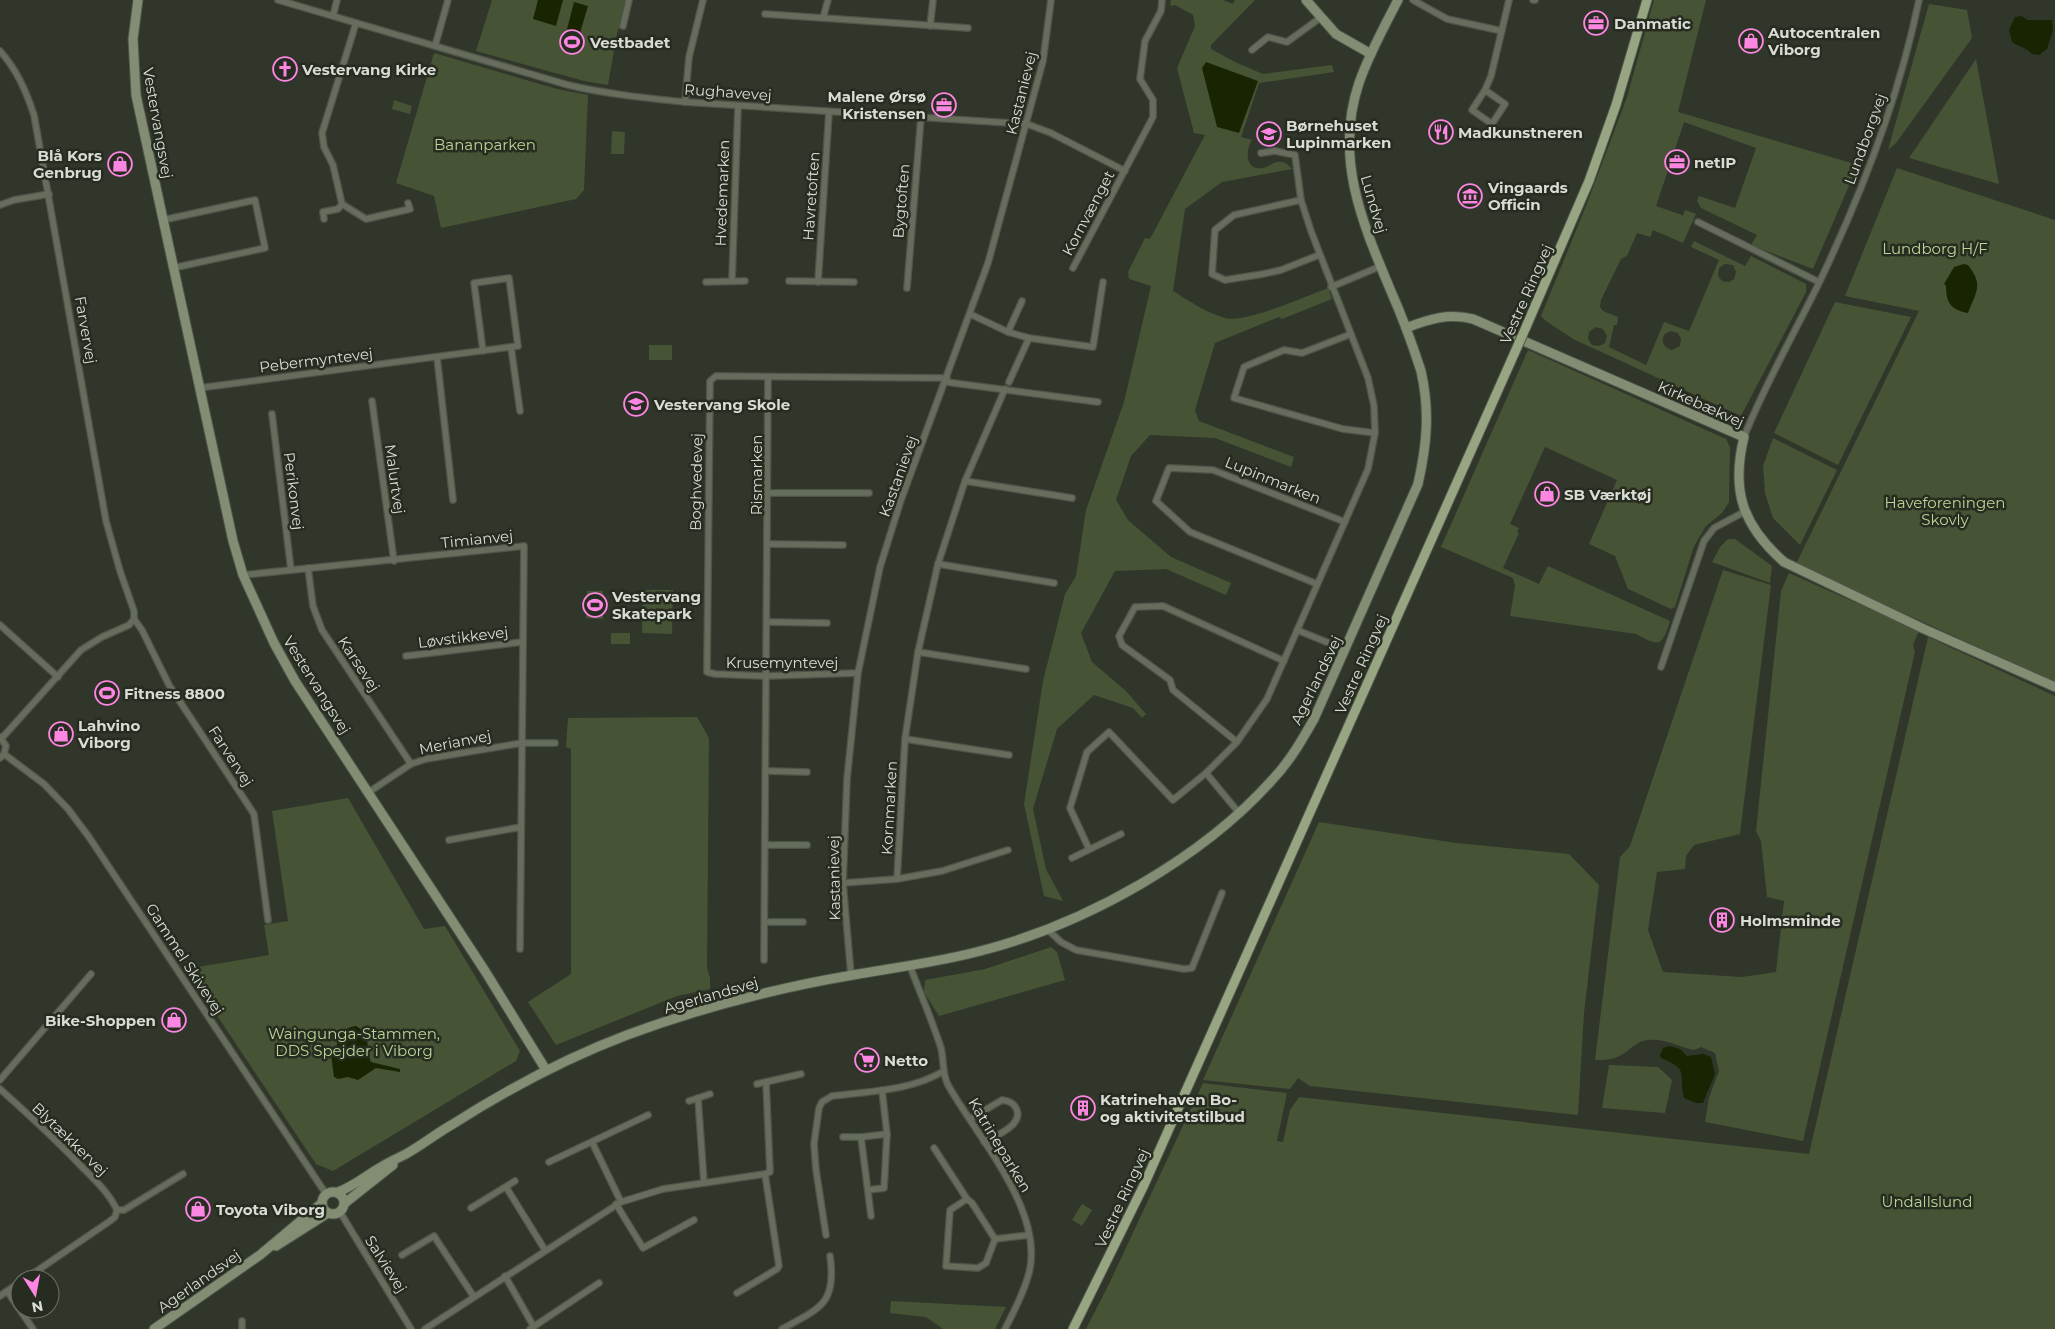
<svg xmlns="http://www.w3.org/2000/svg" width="2055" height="1329" font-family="Montserrat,sans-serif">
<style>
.green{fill:#475335;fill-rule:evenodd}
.water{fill:#192502}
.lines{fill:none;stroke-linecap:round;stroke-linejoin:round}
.street-casing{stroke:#4f5449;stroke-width:8}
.secondary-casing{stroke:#4f5449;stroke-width:11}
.primary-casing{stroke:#4f5449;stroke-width:11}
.street{stroke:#666d5d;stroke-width:5.5}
.secondary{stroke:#828d73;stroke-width:9}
.primary{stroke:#97a583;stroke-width:9}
.primary-bridge-casing{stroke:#4f5449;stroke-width:11;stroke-linecap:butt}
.primary-bridge{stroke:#97a583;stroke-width:9}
.labels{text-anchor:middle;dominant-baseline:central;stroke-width:5;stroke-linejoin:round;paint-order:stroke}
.poi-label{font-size:15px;font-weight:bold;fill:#d9dcd5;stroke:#272c21;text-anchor:start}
.street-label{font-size:15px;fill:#d9dcd5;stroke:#272c21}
.park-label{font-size:15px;fill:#bbd495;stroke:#272c21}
</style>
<rect width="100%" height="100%" fill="#31362a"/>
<g class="green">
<polygon points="492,0 626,0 620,25 617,33 608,85 584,81 476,51"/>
<path d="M1171 0H1223L1233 4 1235 0H1255L1211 45V49L1235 62 1263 74 1332 65 1334 72 1259 83 1241 137 1252 140C1245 150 1245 171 1263 168 1269 167 1273 162 1278 162 1285 161 1288 165 1292 169L1222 182 1185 209 1173 291C1189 301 1207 313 1225 318 1243 324 1307 296 1328 288L1332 299 1282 319 1279 317 1215 343 1195 410 1199 421 1294 457 1291 467 1215 438 1150 435 1131 456 1116 500 1128 520 1171 557 1231 583 1226 595 1166 569 1115 571 1081 633 1092 662 1126 691 1146 714 1142 718 1133 708 1094 695 1057 729 1033 809 1046 869 1063 901 1044 896 1024 804 1043 681 1065 594 1076 576 1086 510 1124 402 1151 286 1129 279 1128 272 1145 238 1150 239 1205 135 1194 133 1177 68 1195 26 1193 15 1175 5 1170 6Z"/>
<path d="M1654 0H1706L1678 112 1858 165 1813 269 1751 245 1757 235 1701 208 1697 201 1699 196 1735 208 1756 148 1684 122 1656 206 1682 215V218L1685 210 1696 214 1683 243 1653 230 1650 237 1637 233 1627 256 1621 259 1601 300 1600 307 1603 311 1618 317 1617 325H1614L1609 347 1646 365 1664 322 1689 331 1719 260 1691 247 1694 241 1745 266 1751 256 1806 284V292L1741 416 1573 339 1546 321 1541 316 1586 206 1627 97ZM1725 264 1733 265 1736 272 1734 279 1729 282 1722 281 1718 276 1719 268ZM1596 327 1603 329 1607 336 1605 343 1599 346 1592 345 1588 339 1589 332ZM1670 331 1678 333 1681 339 1680 346 1672 350C1664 348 1661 342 1664 335Z"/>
<polygon points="1929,4 1967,10 1972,38 1896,143 1888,150"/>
<polygon points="434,53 557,89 588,95 584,190 576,199 441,228 434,196 396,183"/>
<polygon points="1976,59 1999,184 1909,158"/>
<polygon points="394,100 412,106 410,114 392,109"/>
<polygon points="612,131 625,132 624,154 611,154"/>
<polygon points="1897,168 2055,220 2055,682 1796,564 1919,311 1845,296"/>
<polygon points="1835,302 1911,317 1838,465 1774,433"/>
<rect x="649" y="345" width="23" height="15"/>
<path d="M1528 350 1726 439 1730 447 1729 502 1722 513 1706 526 1694 546 1675 607 1671 609 1628 589 1615 556 1589 544 1617 480 1545 447 1510 524 1519 528 1517 532 1519 533 1503 568 1539 584 1548 566 1670 621C1662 648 1659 646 1636 634L1510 616 1515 586 1513 578 1441 547Z"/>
<polygon points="1773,438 1837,470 1800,545 1773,518 1765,493 1763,466"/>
<polygon points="1728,539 1735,539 1772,566 1770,583 1712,562 1720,547"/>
<path d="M1723 570 1771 585 1740 834 1694 845 1686 856 1685 869 1657 872 1648 930 1663 972 1742 977 1776 972 1784 901 1767 897 1761 841 1756 831 1781 591 1789 573 1919 631 1913 645 1915 652 1803 1141 1705 1122 1709 1098 1719 1071 1715 1053 1701 1047 1694 1050C1679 1047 1664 1038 1648 1040 1636 1041 1631 1050 1621 1055 1613 1060 1604 1060 1595 1060L1620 857 1630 846Z"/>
<polygon points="643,590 673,590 672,634 642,633"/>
<polygon points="587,591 603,591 603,619 586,618"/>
<rect x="611" y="633" width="19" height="11"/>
<polygon points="1928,637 2055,696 2055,1329 1086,1329 1109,1284 1203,1083 1287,1093 1277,1141 1283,1142 1290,1110 1299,1097 1809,1154"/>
<polygon points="697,717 709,738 707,968 710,978 710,989 677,996 556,1045 528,1002 571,974 571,749 566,747 568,718"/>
<polygon points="348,798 424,929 445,926 520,1051 516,1061 333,1171 316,1164 186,969 269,955 264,925 288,921 272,811"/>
<polygon points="1319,822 1456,843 1569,854 1599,885 1584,1013 1578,1115 1310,1086 1298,1078 1290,1089 1203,1080"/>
<polygon points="1051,947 1057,952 1065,980 939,1016 924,992 925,980 985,969"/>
<polygon points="1609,1065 1658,1067 1672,1080 1665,1113 1602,1108"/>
<polygon points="1082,1204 1092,1210 1082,1226 1072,1220"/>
<polygon points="891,1301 1006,1307 995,1329 943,1329 926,1317 890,1313"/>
</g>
<g class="water">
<polygon points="538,0 563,0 556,26 533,19"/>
<polygon points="574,2 588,6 580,33 567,29"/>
<path d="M2021 16 2028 20H2052L2053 30 2047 49 2039 55 2032 54C2026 47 2019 47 2012 42L2009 30 2015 17Z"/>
<polygon points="1206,62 1258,81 1239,133 1217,127 1202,68"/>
<path d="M1964 264 1968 265C1984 285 1976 292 1968 313 1951 310 1946 303 1946 286L1944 284 1954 267Z"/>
<path d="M356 1026C371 1033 366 1049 371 1062L400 1069V1072L376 1068 358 1080 348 1077 338 1079 334 1077 331 1055C341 1044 337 1028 356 1026Z"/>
<path d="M1670 1046 1680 1049 1687 1056 1703 1054 1711 1057 1715 1074 1703 1103H1696L1684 1098C1678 1072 1690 1070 1661 1058L1660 1055 1663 1048Z"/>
</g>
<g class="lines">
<g class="street-casing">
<g id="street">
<path d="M278 0 568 85C607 94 645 98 685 102L1027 124 1051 133 1125 171"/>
<polyline points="1413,0 1447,19 1502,31"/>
<polyline points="1533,0 1535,0"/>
<polyline points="765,14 968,28"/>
<polyline points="333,16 337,0"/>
<polyline points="823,18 828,0"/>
<polyline points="356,23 322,133 324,147 333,165 342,204 366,219 410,209 408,203"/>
<polyline points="623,26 629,0"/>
<polyline points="930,26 933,0"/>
<polyline points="435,46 448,0"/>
<polyline points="1252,50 1268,37 1287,42 1320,18"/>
<path d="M0 51C17 70 26 91 34 115L106 521 120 571 134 611V619L129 625 102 637 81 650 2 738"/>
<polyline points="1485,90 1505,104 1492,124 1472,110 1485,90 1491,76 1509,0"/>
<polyline points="685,102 689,57 703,0"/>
<polyline points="1301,200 1234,215 1215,230 1212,274 1225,280 1263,274 1281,270 1319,255"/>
<polyline points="0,205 14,200 49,194"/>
<polyline points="324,219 323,212 338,209 342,204"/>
<polyline points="163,220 255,200 265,248 173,268"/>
<polyline points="1698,222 1819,282"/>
<polyline points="1073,268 1153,117 1153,100 1140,79 1145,41 1161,11 1162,0"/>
<polyline points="732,281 738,106"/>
<polyline points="789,281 854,282"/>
<polyline points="706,282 745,281"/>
<polyline points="818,282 829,112"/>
<polyline points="1331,287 1381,266"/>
<polyline points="907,288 921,117"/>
<polyline points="970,314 1008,332 1029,338 1093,347 1103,282"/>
<polyline points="1008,332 1022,301"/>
<polyline points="1351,334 1302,353 1284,350 1244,367 1234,398 1343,429 1375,433"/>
<polyline points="511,347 520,411"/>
<polyline points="437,357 453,500"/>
<polyline points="946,382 1098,402"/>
<polyline points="1009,382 1029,338"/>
<polyline points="199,388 518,346 509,278 474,283 483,351"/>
<polyline points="372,401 394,561"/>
<polyline points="272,414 291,570"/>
<path d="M1744 437C1765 384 1794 334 1819 283 1862 193 1899 98 1919 0"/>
<polyline points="965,481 1072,498"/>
<polyline points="768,493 869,493"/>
<polyline points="768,544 843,545"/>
<polyline points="938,564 1054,583"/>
<polyline points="308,568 313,606 322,630 411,764"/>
<polyline points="243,575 524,546 520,949"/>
<polyline points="1317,584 1190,532 1156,501 1169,468 1213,470 1345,522"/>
<polyline points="134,619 142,630 169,685 254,814 268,920"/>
<polyline points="768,622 827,623"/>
<polyline points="0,625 58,677"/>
<polyline points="1297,630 1346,650"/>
<polyline points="918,652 1026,669"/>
<polyline points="406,656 522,642"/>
<polyline points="1661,667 1704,541 1714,528 1744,512"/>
<polyline points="858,673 766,676 715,674 707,672 710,381 716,376 947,378"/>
<polyline points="0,737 6,746 4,754 0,758"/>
<polyline points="905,739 1009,755"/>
<polyline points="1237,742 1173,690 1170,680 1122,645 1119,636 1135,607 1163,606 1284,661"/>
<polyline points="4,754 44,784 68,809 89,837 326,1194"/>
<polyline points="767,771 807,772"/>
<polyline points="1206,773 1240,814"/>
<polyline points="369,792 411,764 426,759 522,743 555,743"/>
<polyline points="449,840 521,827"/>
<polyline points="766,845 807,845"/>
<polyline points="1089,849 1070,808 1087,752 1109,732 1173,800 1206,773 1237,742 1267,699 1368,469 1375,433 1374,406 1368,378 1311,231 1301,200 1295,155 1275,151 1261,153"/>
<polyline points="1072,858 1121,834"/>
<polyline points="897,879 905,739 918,652 938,564 965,481 1005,389"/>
<polyline points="843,883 897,879 942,871 1008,850"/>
<polyline points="765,922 803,922"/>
<polyline points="1047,929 1061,942 1076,950 1184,969 1192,968 1222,893"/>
<polyline points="764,960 768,377"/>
<path d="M910 966C920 993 932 1020 941 1048 944 1060 942 1074 948 1085 977 1137 1045 1211 1029 1273 1024 1293 1014 1311 1005 1329"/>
<polyline points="851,975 843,883 847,779 858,673 880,567 901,500 988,263 1043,61 1051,0"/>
<polyline points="0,1080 91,974"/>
<polyline points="757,1084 801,1074"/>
<path d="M0 1089C28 1114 55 1139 81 1166 95 1180 109 1193 117 1210"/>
<polyline points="698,1098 704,1183"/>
<polyline points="689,1101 710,1094"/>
<path d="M970 1119 1002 1100C1008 1101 1013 1102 1016 1108 1025 1125 995 1136 984 1142"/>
<polyline points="843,1137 861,1137 887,1134"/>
<polyline points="861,1137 871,1216"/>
<polyline points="592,1142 621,1202"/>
<polyline points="934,1148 967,1199 972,1203 995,1239"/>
<polyline points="549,1162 648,1115"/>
<polyline points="506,1187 545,1250"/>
<polyline points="868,1190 884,1188 887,1134 882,1090"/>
<polyline points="967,1199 950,1210 946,1266 978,1268 986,1263 995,1239 1029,1235"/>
<polyline points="616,1204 643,1248 694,1220"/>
<polyline points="471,1208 515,1181"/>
<polyline points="340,1212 411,1329"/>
<path d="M826 1235 816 1170 814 1144 819 1108 822 1102 832 1096C871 1091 910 1091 944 1071"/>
<polyline points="402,1255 434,1236 474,1297"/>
<polyline points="505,1276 534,1327"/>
<polyline points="25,1279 110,1221 115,1217 117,1210 124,1210 183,1174"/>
<polyline points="7,1291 33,1329"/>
<polyline points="737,1293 777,1269 779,1266 765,1174"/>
<polyline points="0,1296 20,1282"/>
<polyline points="242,1321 242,1329"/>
<polyline points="425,1329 621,1202 663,1189 765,1174 770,1172 766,1082"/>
<polyline points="530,1329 599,1283"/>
<path d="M782 1329C820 1308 837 1304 830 1256"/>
</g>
</g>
<g class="secondary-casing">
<g id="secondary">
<polyline points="138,0 133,39 136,95 233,541 243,575 274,643 295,681 485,971 546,1070"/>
<polyline points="1306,0 1336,34 1371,54"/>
<path d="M1406 328C1429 319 1448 313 1473 319L1744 437C1731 490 1742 525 1784 562L1924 629 2055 687"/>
<circle cx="333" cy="1203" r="11"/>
<path d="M338 1192C354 1186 367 1175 381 1167 389 1162 398 1158 406 1154 422 1145 437 1133 453 1124 508 1089 566 1058 627 1035 700 1008 776 988 853 975 897 967 941 962 984 950 1087 923 1203 858 1273 779 1290 761 1302 740 1314 719L1418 484C1427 444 1430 411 1421 371 1412 343 1402 316 1390 289 1362 222 1334 157 1359 83 1369 54 1384 27 1398 0"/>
<polyline points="345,1203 393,1165"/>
<polyline points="276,1246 328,1213"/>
<polyline points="154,1329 260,1255 322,1203"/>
</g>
</g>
<g class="primary-casing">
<g id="primary">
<polyline points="1526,327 1589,181 1616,105 1647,0"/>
<polyline points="1073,1329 1144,1185 1515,352"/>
</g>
</g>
<use href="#street" class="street"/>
<use href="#secondary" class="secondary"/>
<use href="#primary" class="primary"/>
<g class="primary-bridge-casing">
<polyline id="primary-bridge" points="1515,352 1526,327"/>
</g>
<use href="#primary-bridge" class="primary-bridge"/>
</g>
<defs>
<g id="office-ring" transform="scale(1.25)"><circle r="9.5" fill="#272c21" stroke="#fd86e2" stroke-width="1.5"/><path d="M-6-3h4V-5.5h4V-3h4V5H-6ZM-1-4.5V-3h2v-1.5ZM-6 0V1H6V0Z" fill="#fd86e2"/></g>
<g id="shop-ring" transform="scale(1.25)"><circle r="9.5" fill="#272c21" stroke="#fd86e2" stroke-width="1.5"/><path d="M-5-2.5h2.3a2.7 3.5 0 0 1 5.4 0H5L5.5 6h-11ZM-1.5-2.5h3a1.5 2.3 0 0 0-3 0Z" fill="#fd86e2"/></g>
<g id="stadium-ring" transform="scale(1.25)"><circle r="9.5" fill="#272c21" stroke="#fd86e2" stroke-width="1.5"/><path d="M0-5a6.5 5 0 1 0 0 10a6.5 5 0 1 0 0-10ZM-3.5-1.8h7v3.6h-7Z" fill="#fd86e2"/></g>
<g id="church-ring" transform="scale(1.25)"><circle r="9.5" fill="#272c21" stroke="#fd86e2" stroke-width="1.5"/><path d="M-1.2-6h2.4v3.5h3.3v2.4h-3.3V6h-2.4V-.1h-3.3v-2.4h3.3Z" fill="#fd86e2"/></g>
<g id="restaurant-ring" transform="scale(1.25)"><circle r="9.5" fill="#272c21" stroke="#fd86e2" stroke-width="1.5"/><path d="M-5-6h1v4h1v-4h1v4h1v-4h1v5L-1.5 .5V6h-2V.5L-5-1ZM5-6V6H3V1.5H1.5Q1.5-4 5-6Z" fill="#fd86e2"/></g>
<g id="school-ring" transform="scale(1.25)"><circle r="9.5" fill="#272c21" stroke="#fd86e2" stroke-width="1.5"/><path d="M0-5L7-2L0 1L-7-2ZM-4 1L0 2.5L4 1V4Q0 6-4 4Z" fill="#fd86e2"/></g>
<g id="museum-ring" transform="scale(1.25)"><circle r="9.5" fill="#272c21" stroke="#fd86e2" stroke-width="1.5"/><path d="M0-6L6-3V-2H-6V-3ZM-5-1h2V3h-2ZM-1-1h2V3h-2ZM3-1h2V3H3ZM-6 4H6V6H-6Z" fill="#fd86e2"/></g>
<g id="building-ring" transform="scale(1.25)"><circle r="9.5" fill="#272c21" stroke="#fd86e2" stroke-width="1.5"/><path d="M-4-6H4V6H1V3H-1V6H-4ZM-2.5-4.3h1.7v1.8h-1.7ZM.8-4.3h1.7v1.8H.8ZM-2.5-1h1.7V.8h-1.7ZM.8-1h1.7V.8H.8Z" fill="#fd86e2"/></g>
<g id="supermarket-ring" transform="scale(1.25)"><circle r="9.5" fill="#272c21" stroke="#fd86e2" stroke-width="1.5"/><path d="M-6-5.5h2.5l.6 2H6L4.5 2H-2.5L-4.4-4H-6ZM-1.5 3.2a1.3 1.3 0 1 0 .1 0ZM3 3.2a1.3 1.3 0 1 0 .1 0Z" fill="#fd86e2"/></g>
</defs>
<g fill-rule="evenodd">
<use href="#office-ring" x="1596" y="23"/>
<use href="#shop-ring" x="1751" y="41"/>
<use href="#stadium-ring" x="572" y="42"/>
<use href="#church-ring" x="285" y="69"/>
<use href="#office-ring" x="944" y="105"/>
<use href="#restaurant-ring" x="1441" y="132"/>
<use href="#school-ring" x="1269" y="134"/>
<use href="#office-ring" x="1677" y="162"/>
<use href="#shop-ring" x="120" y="164"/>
<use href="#museum-ring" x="1470" y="196"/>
<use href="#school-ring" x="636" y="404"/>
<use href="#shop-ring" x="1547" y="494"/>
<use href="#stadium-ring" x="595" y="605"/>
<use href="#stadium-ring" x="107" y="693"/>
<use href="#shop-ring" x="61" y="734"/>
<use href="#building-ring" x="1722" y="920"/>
<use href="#shop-ring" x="174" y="1020"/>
<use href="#supermarket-ring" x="867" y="1060"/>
<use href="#building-ring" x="1083" y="1108"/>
<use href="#shop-ring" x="198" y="1209"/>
</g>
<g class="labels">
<g class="poi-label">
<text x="1614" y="23">Danmatic</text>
<text x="1768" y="32">Autocentralen<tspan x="1768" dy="17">Viborg</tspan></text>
<text x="590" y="42">Vestbadet</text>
<text x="302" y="69">Vestervang Kirke</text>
<text x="926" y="96" text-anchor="end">Malene Ørsø<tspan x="926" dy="17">Kristensen</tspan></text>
<text x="1286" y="125">Børnehuset<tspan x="1286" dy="17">Lupinmarken</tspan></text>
<text x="1458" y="132">Madkunstneren</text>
<text x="102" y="155" text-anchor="end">Blå Kors<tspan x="102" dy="17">Genbrug</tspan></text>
<text x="1694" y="162">netIP</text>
<text x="1488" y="187">Vingaards<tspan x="1488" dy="17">Officin</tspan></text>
<text x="654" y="404">Vestervang Skole</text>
<text x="1564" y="494">SB Værktøj</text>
<text x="612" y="596">Vestervang<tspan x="612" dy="17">Skatepark</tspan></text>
<text x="124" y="693">Fitness 8800</text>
<text x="78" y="725">Lahvino<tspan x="78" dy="17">Viborg</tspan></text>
<text x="1740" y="920">Holmsminde</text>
<text x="156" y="1020" text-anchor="end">Bike-Shoppen</text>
<text x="884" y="1060">Netto</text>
<text x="1100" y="1099">Katrinehaven Bo-<tspan x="1100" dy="17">og aktivitetstilbud</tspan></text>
<text x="216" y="1209">Toyota Viborg</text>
</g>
<g class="street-label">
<text transform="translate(728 92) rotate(4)">Rughavevej</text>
<text transform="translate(1021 93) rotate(-76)">Kastanievej</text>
<text transform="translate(158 123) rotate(80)">Vestervangsvej</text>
<text transform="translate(1865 139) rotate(-70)">Lundborgvej</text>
<text transform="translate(722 193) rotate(-88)">Hvedemarken</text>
<text transform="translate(811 196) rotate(-86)">Havretoften</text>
<text transform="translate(901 201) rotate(-85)">Bygtoften</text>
<text transform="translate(1374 204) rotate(74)">Lundvej</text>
<text transform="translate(1088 213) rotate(-62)">Kornvænget</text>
<text transform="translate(1526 294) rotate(-66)">Vestre Ringvej</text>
<text transform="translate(86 330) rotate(80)">Farvervej</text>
<text transform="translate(316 360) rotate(-7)">Pebermyntevej</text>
<text transform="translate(1701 404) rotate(24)">Kirkebækvej</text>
<text transform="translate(756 475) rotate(-90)">Rismarken</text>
<text transform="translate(898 476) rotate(-70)">Kastanievej</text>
<text transform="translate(395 479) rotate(82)">Malurtvej</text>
<text transform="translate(1273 480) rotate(22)">Lupinmarken</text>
<text transform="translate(696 482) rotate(-89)">Boghvedevej</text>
<text transform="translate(294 491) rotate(83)">Perikonvej</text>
<text transform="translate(477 539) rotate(-6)">Timianvej</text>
<text transform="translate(463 637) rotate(-7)">Løvstikkevej</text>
<text x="782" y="662">Krusemyntevej</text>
<text transform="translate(359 664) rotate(57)">Karsevej</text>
<text transform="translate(1361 664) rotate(-66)">Vestre Ringvej</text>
<text transform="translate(1316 680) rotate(-64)">Agerlandsvej</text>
<text transform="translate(317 685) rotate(58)">Vestervangsvej</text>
<text transform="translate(455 742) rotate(-11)">Merianvej</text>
<text transform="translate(231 756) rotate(57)">Farvervej</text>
<text transform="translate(889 808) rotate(-87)">Kornmarken</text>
<text transform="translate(834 878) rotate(-91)">Kastanievej</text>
<text transform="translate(185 959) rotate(57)">Gammel Skivevej</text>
<text transform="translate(711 995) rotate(-16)">Agerlandsvej</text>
<text transform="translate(70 1139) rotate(44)">Blytækkervej</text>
<text transform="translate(1000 1145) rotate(59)">Katrineparken</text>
<text transform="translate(1122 1198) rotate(-65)">Vestre Ringvej</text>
<text transform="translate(386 1264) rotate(58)">Salvievej</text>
<text transform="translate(199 1281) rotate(-35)">Agerlandsvej</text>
</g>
<g class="park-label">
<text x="485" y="144">Bananparken</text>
<text x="1935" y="248">Lundborg H/F</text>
<text x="1945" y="502">Haveforeningen<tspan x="1945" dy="17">Skovly</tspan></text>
<text x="354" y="1033">Waingunga-Stammen,<tspan x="354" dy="17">DDS Spejder i Viborg</tspan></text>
<text x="1927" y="1201">Undallslund</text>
</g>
</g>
<g transform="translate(35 1294) rotate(169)"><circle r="24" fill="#272c21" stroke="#6e7269"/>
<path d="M0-4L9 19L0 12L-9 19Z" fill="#fd86e2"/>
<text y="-8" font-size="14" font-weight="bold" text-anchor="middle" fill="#d9dcd5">N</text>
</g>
</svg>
